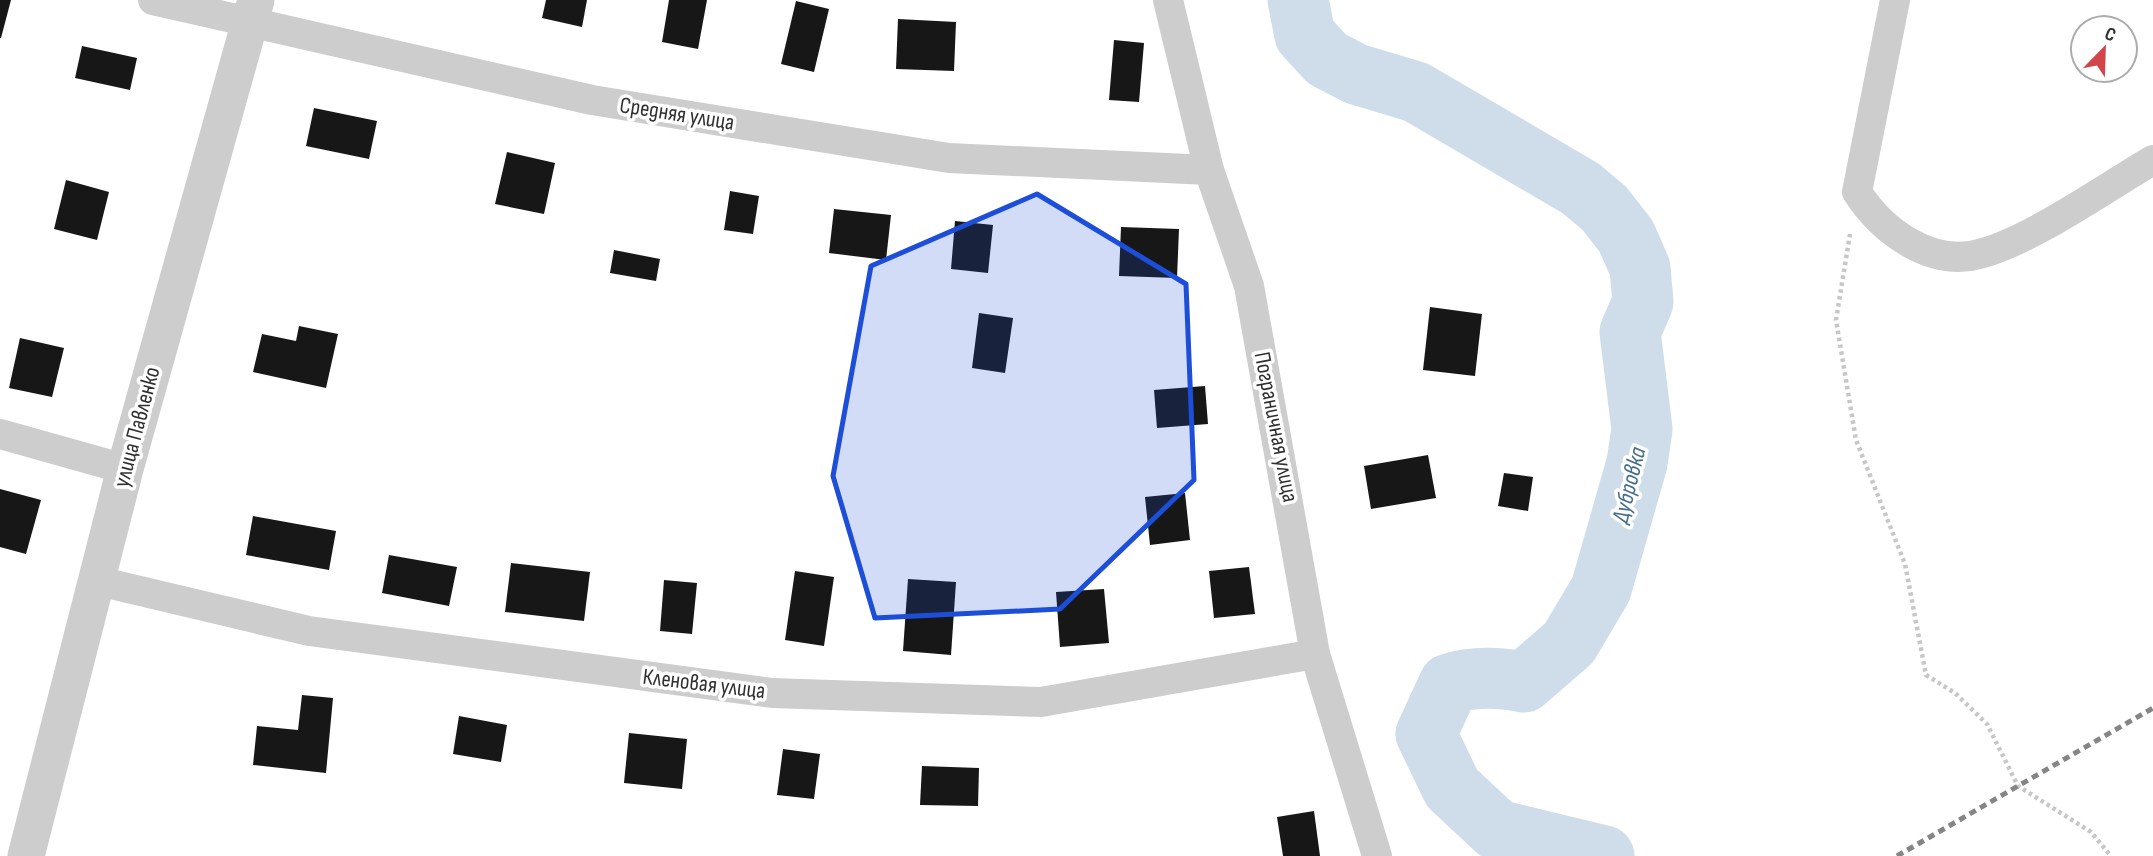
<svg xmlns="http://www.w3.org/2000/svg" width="2153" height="856" font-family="'Sofia Sans Condensed',sans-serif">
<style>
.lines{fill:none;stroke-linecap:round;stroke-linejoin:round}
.river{stroke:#cedde9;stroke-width:61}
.building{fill:#171717}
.path{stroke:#c7c7c7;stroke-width:4.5;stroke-dasharray:3.5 3.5;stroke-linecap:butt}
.minor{stroke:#cdcdcd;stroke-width:30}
.tertiary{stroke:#cdcdcd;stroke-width:37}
.rail{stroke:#858585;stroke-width:5;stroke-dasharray:7 5;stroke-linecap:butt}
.marked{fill:#1d4ed8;fill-opacity:0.2;stroke:#1d4ed8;stroke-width:5;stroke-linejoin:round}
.labels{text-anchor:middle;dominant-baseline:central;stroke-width:7;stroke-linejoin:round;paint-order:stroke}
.street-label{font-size:23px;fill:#303030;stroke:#fff}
.water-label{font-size:24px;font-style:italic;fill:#466d89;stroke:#fff}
</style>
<rect width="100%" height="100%" fill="#fff"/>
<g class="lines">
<path class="river" d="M1298 0 1305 35 1327 59 1356 74 1416 92 1580 188 1604 208 1626 236 1640 268 1643 302 1630 332 1642 429 1637 463 1601 589 1569 643 1524 682C1498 677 1474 676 1449 684L1426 734 1452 788 1497 830 1604 856"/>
</g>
<g class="building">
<polygon points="0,0 11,0 1,38 0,38"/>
<polygon points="546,0 587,0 582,27 542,18"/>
<polygon points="669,0 707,0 698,49 662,42"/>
<polygon points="796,1 829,9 814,72 781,64"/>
<polygon points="898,19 956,22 954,71 896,69"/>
<polygon points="1114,40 1144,43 1139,102 1109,100"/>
<polygon points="82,46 137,58 130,90 75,78"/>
<polygon points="314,108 377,121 369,159 306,146"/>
<polygon points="507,152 555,163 544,214 495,204"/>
<polygon points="66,180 109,192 97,240 54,229"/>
<polygon points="730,191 759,196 753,234 724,230"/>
<polygon points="834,209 891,215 886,260 829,253"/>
<polygon points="955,221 993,225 988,273 951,269"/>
<polygon points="1121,227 1179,229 1177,278 1119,276"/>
<polygon points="614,250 660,259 656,281 610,273"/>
<polygon points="1430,307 1482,314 1475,376 1423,370"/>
<polygon points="979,313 1013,318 1005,373 972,368"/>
<polygon points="299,326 338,334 326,388 253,372 262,334 296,341"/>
<polygon points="20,338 64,348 52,397 9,388"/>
<polygon points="1205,386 1208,424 1157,428 1154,390"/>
<polygon points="1428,455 1436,498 1371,509 1364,466"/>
<polygon points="1504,473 1533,477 1528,511 1498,506"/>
<polygon points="0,489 41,500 26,554 0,547"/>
<polygon points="1185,493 1190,540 1150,545 1145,497"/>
<polygon points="253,516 336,531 329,570 246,555"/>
<polygon points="389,555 457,567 449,606 382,593"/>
<polygon points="511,563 590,572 584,621 505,612"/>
<polygon points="1249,567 1255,614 1214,618 1209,571"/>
<polygon points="795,571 834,577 824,646 785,640"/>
<polygon points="908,579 956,582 951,655 903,651"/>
<polygon points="664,580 697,583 692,634 660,631"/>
<polygon points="1104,589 1109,643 1060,647 1056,592"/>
<polygon points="302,695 333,698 326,773 253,765 257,726 298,730"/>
<polygon points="459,716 507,725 501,762 453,754"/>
<polygon points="629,733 687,739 682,789 624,783"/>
<polygon points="783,749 820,754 814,799 777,795"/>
<polygon points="922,766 979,768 978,806 920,805"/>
<polygon points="1314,811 1320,856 1283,856 1277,817"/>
</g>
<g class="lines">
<polyline class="path" points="1850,234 1836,320 1856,440 1905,564 1926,675 1955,693 1987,724 2018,786 2091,832 2111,856"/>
<g class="minor">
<polyline points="153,0 592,100 949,158 1209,170"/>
<polyline points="1168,0 1209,170 1249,286 1315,654 1377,856"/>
<path d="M1895 0 1857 192C1882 231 1932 269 1983 253 2035 238 2105 188 2153 160"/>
<polyline points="0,434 125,469"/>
<polyline points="98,581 309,631 772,693 1041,702 1315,654"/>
</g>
<polyline class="tertiary" points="26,856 125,469 256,0"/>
<polyline class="rail" points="1897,856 2153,708"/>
</g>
<path class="marked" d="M1037 194 1186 284 1194 480 1060 609 875 618 833 476 871 266Z"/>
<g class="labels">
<g class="street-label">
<text transform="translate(677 114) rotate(9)">Средняя улица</text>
<text transform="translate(137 427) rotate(-75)">улица Павленко</text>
<text transform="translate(1276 427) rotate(79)">Пограничная улица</text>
<text transform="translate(704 684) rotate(7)">Кленовая улица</text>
</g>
<g class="water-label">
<text transform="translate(1629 485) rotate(-76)">Дубровка</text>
</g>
</g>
<g transform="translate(2104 49) rotate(23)"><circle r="33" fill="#ffffff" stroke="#acacac" stroke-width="2"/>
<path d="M0-5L12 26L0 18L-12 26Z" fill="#d2464b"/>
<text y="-10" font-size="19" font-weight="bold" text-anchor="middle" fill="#303030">С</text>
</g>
</svg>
